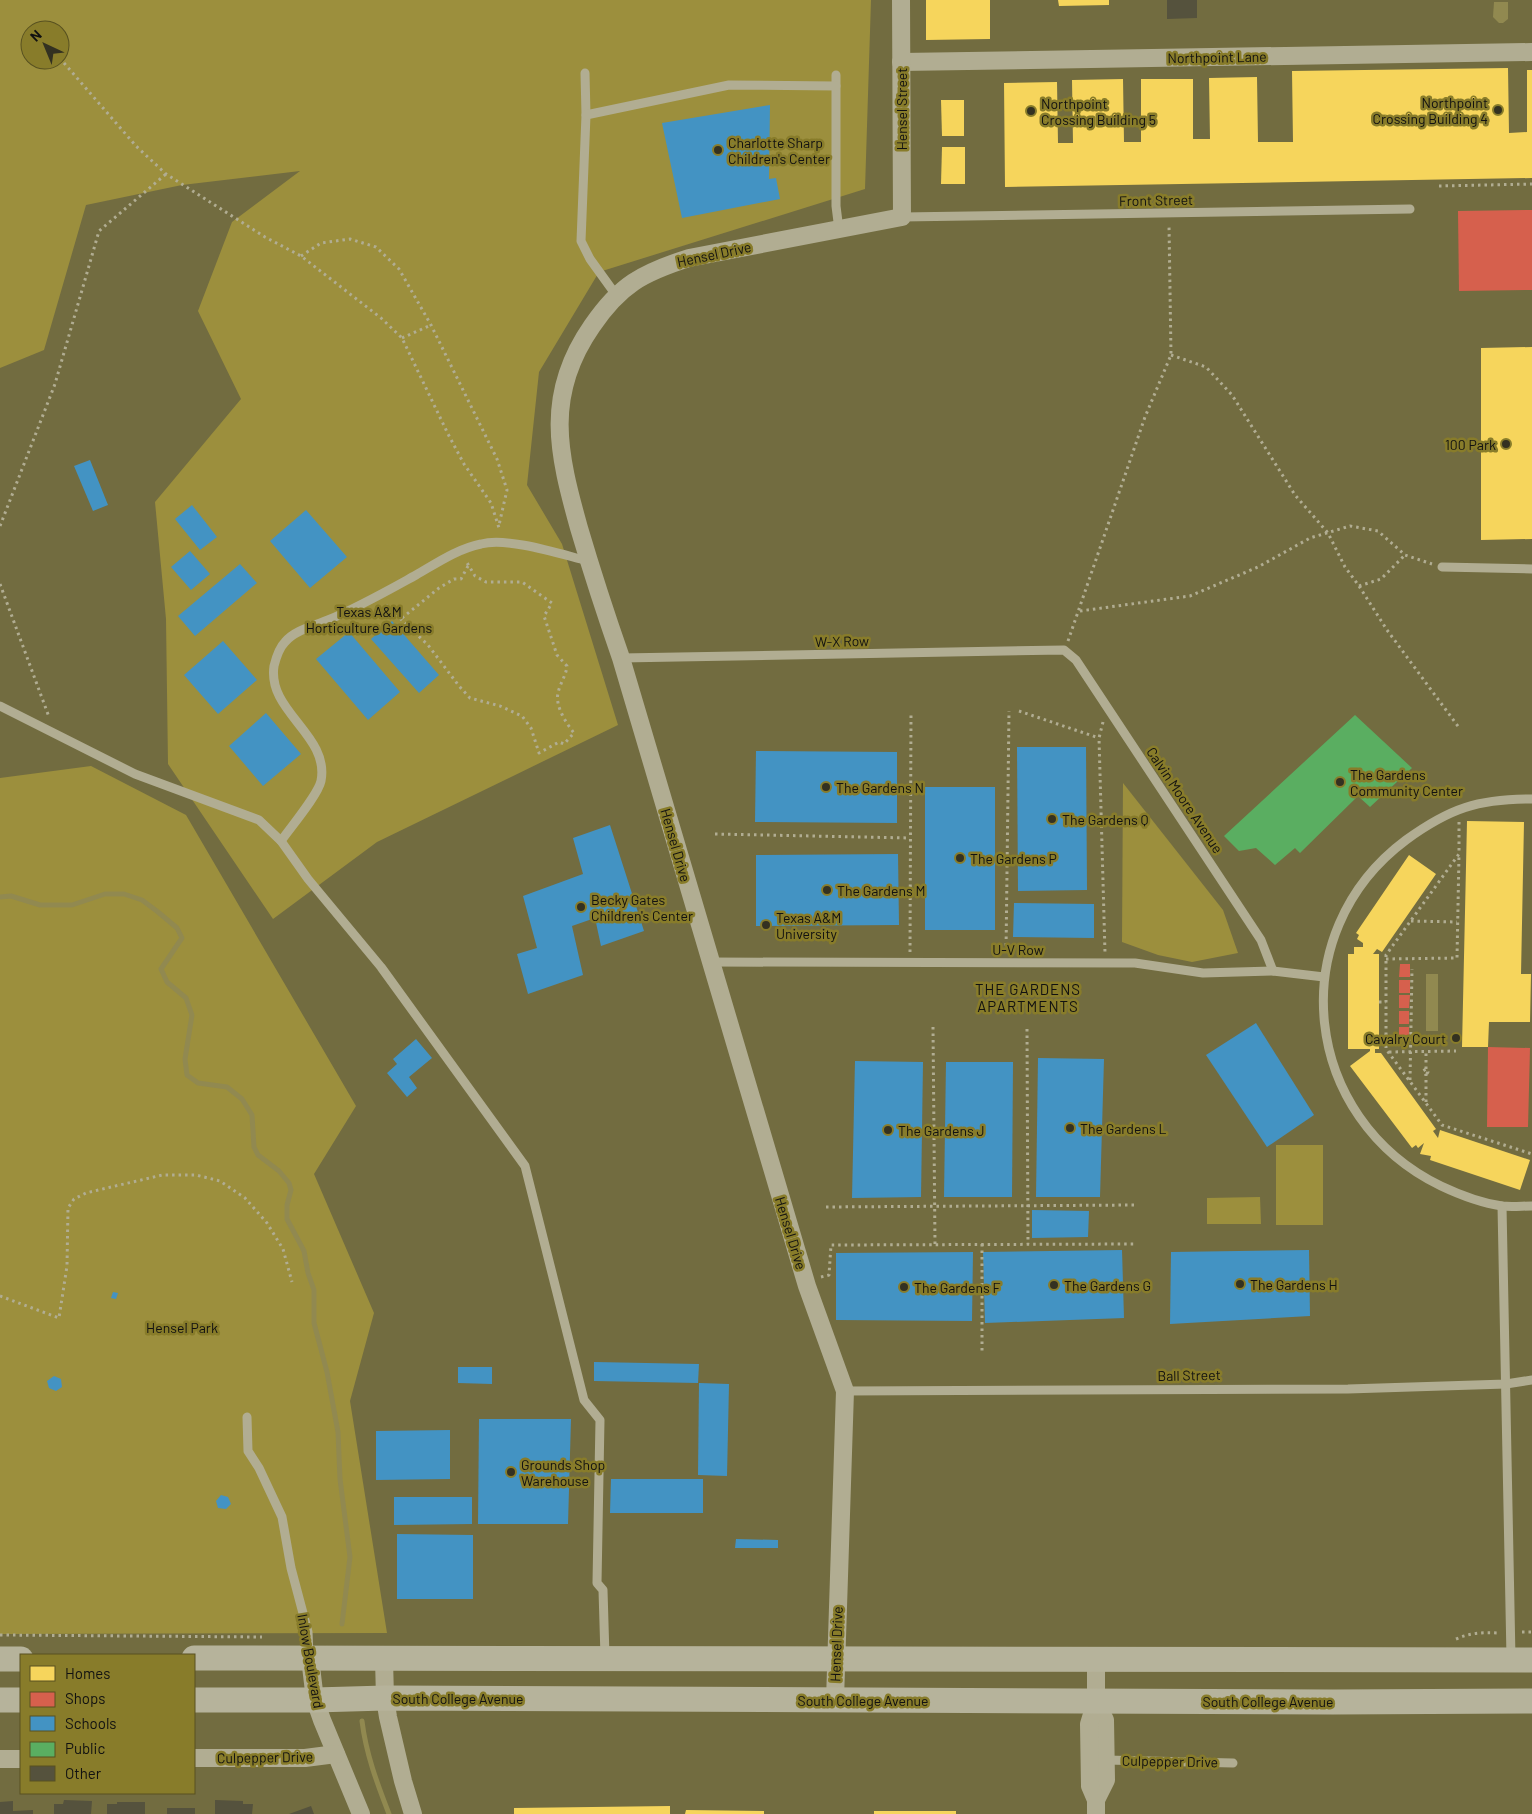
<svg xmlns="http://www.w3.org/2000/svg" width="1532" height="1814" font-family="Barlow,sans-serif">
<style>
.green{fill:#9c8f3d;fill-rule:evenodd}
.water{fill:#918950}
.homes{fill:#f6d55c}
.shops{fill:#d6604d}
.schools{fill:#4393c3}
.public{fill:#5aae61}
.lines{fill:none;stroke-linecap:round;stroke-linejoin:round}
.stream{stroke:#918950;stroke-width:5}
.building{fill:#55523d}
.path{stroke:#b1ad92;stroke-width:3;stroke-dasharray:2.5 4;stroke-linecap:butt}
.service{stroke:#b1ad92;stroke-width:9}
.minor{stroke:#b1ad92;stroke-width:18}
.secondary{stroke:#b6b39b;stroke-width:25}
.poi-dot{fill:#333121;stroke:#887c2a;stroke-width:2}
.labels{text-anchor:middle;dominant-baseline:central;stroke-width:5;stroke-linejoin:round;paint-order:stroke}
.street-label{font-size:14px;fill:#111;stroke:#887c2a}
.poi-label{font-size:14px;fill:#111;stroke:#887c2a;text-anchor:start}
.park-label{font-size:14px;fill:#111;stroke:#887c2a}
.neighbourhood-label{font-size:15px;letter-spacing:1px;fill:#111;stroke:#887c2a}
</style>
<rect width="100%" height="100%" fill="#726c40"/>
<g class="green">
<path d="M0 0H871L865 189 599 272 539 372 527 485 562 544 618 725 377 842 273 919 168 764 166 619 155 502 241 399 198 311 232 222 300 171 182 185 86 205 44 350 0 368ZM30 30H60V60H30Z"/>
<polygon points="91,766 186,815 356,1106 314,1174 374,1313 350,1401 387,1633 0,1634 0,778"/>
<polygon points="1123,783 1223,910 1238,953 1192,962 1158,955 1122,942"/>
<rect x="1276" y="1145" width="47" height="80"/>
<polygon points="1260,1197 1261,1224 1207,1224 1207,1198"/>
</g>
<g class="water">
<polygon points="1494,2 1508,2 1508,19 1503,23 1499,23 1493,17"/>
<rect x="1426" y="974" width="12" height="57"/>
</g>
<g class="homes">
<polygon points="926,0 990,0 990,39 926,40"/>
<polygon points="1058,0 1109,0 1109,5 1059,6"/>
<polygon points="1508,68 1509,133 1527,132 1527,70 1532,70 1532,178 1005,187 1004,83 1057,82 1058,143 1073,143 1072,80 1123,79 1124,142 1141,142 1141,79 1193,79 1193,139 1210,139 1209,78 1257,77 1258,142 1293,142 1292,71"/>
<polygon points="941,100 964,100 964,136 942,136"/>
<polygon points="942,147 965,147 965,184 941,184"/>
<polygon points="1532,347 1532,539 1481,540 1481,348"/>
<polygon points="1467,821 1524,822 1521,974 1531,974 1530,1022 1489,1022 1488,1047 1462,1047"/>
<polygon points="1409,855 1436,874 1382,952 1377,949 1373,954 1379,954 1379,1049 1375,1049 1375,1053 1381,1053 1436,1129 1433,1131 1438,1138 1440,1130 1530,1160 1520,1190 1430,1160 1431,1156 1420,1154 1424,1143 1418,1148 1416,1145 1412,1148 1350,1066 1370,1051 1370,1049 1348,1049 1348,954 1354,954 1354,947 1363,947 1363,943 1357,939 1359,935 1356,933"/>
<polygon points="670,1806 670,1814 514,1814 514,1808"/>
<polygon points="686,1810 764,1811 764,1814 685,1814"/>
<rect x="874" y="1811" width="82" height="3"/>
</g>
<g class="shops">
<polygon points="1532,210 1532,290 1459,291 1458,211"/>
<polygon points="1400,964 1410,964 1410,977 1399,977"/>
<rect x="1399" y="980" width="11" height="13"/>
<polygon points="1399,995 1410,995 1409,1008 1399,1008"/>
<rect x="1399" y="1011" width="10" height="13"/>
<rect x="1399" y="1027" width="10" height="13"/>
<polygon points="1488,1047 1530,1048 1528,1127 1487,1127"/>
</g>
<g class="schools">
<polygon points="770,105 769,179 776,178 780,199 682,218 662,123"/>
<polygon points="90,460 108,505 93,511 74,466"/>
<polygon points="192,505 217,537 200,550 175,519"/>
<polygon points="306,510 347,557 310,588 270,541"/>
<polygon points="190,551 210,574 191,590 171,567"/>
<polygon points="240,564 257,583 195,636 178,616"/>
<polygon points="392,621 439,675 419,693 371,639"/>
<polygon points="349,632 400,692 368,720 316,659"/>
<polygon points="223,641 257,680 218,714 184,675"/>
<polygon points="266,713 301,754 263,786 229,746"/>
<polygon points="1017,747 1086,747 1087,890 1018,891"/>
<polygon points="756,751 897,752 897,823 755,822"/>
<rect x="925" y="787" width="70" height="143"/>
<polygon points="610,825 644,931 601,946 595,918 572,926 583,975 528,994 517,954 537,948 523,896 583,874 573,838"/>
<polygon points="898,854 899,925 756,926 756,855"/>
<polygon points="1014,903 1094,904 1094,938 1013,937"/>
<polygon points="1256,1023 1314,1115 1267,1147 1206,1055"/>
<polygon points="416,1039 432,1058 409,1077 417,1088 407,1097 387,1073 397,1064 393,1059"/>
<polygon points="1038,1058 1104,1059 1100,1197 1036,1197"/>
<polygon points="855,1061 923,1062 921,1197 852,1198"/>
<polygon points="946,1062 1013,1062 1012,1197 944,1197"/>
<polygon points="1032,1210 1089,1211 1088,1237 1032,1238"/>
<polygon points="1122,1250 1124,1318 985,1323 983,1252"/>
<polygon points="1309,1250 1310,1316 1170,1324 1171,1252"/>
<polygon points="973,1252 972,1321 836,1320 836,1253"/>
<polygon points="113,1292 118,1293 116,1299 111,1298"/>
<polygon points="594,1362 699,1364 698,1383 594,1381"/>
<polygon points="458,1367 492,1367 492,1384 458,1383"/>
<polygon points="54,1376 61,1379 62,1387 56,1391 49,1388 47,1381"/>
<polygon points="699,1383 729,1384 727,1476 698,1475"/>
<polygon points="479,1419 571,1419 568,1524 478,1524"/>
<polygon points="450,1430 450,1479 376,1480 376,1431"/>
<polygon points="611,1479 703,1479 703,1513 610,1513"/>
<polygon points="221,1495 228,1497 231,1504 226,1509 218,1508 216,1501"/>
<polygon points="394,1497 472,1497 472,1524 394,1525"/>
<polygon points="397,1534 473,1535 473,1599 397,1599"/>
<polygon points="736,1539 778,1540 778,1548 735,1548"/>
</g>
<polygon class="public" points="1355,715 1412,768 1370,807 1358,796 1300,853 1295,848 1275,865 1256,848 1239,851 1224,836"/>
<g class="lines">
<g class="stream">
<polyline points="0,897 11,896 40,905 72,905 105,894 124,894 142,900 158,912 177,928 182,938 161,969 167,982 186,998 192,1015 185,1059 187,1075 198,1083 227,1087 242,1099 252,1115 254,1147 258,1155 279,1171 289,1183 291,1190 287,1205 287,1219 304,1251 308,1273 314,1290 314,1323 327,1372 338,1432 340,1479 350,1557 342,1624"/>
<path d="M362 1721C366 1754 377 1783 389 1814"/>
</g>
</g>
<g class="building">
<polygon points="1167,0 1197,0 1197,18 1167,19"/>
<polygon points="64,1800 92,1801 91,1814 54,1814 54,1804 63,1804"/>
<polygon points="215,1800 243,1801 243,1804 253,1804 252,1814 215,1814"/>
<polygon points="13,1801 13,1811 33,1810 33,1814 0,1814 0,1802"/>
<polygon points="117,1802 145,1802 145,1814 107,1814 107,1804 117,1804"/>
<polygon points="311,1806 314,1814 289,1814"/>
<rect x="167" y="1808" width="28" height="6"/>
</g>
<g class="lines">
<g class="path">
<polyline points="64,63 136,146 166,174 265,237 301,256 381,318 402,338 448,434 464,464 491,503 500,531"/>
<polyline points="1439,186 1532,184"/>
<polyline points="301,256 321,243 350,239 376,247 399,269 431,325 497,459 507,490 499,525"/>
<polyline points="402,338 431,325"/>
<polyline points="1171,355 1206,367 1232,395 1295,495 1328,533 1345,567 1359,586 1387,630 1460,729"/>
<polyline points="0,526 55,384 99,231 166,174"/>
<polyline points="0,584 49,717"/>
<polyline points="1359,586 1381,579 1405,555"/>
<path d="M386 605 428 645 459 686 470 698 500 706 522 716 531 728 539 753 559 742 564 744 574 733C566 723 555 706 558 693 560 683 566 676 567 666L557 655 544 616 552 603 522 582H486L475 576 466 561"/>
<polyline points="1080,611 1190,596 1258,567 1310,538 1350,526 1378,531 1405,555 1432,564"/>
<polyline points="402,618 439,588 454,579 461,579 468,566"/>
<polyline points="1068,641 1145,417 1171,355 1169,225"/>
<polyline points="1019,711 1099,738"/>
<polyline points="1103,722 1099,738 1105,953"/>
<polyline points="1459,822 1459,854 1386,955 1386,1049 1442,1125 1532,1154"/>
<polyline points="715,834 910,838"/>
<polyline points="1411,921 1457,922"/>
<polyline points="910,952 911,713"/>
<polyline points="1006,952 1009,711"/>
<polyline points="1386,959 1457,958 1459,854"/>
<polyline points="1379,1002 1386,1002"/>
<polyline points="933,1027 935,1244"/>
<polyline points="1027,1029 1028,1244"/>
<polyline points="1389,1052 1456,1051"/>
<polyline points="1426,1069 1426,1052"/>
<polyline points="1410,1080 1412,969"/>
<polyline points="1426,1102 1426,1075 1423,1071 1426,1069 1428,1072 1426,1075"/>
<polyline points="826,1207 1136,1205"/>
<polyline points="982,1244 982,1353"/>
<polyline points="821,1277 829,1275 831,1245 1137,1244"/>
<polyline points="0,1296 59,1318 67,1266 68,1208 74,1199 86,1193 162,1175 196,1175 220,1181 245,1198 267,1223 283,1249 292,1282"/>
<polyline points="1522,1632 1532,1632"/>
<polyline points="0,1635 262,1637"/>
<path d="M1456 1639C1470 1633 1483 1632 1498 1633"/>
</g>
<g class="service">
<polyline points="585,73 586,115 581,241 590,259 616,295"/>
<polyline points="836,75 836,206 839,230"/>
<polyline points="586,115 729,85 836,86"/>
<polyline points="902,217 1410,209"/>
<polyline points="1442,567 1532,569"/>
<polyline points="621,658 1064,650 1076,660 1261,940 1273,971"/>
<polyline points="0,706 135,774 259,820 281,841 308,879 381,967 525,1166 584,1400 600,1420 597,1583 603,1590 605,1657"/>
<path d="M1532 799C1478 799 1450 808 1406 840 1281 933 1302 1119 1441 1186 1460 1195 1481 1203 1502 1206 1511 1207 1522 1206 1532 1206"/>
<path d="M281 841C290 828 318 795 321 781 330 735 267 712 274 666 276 658 279 648 285 642 295 630 314 626 328 620 359 607 387 591 416 575 437 563 457 549 481 544 508 537 560 554 588 561"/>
<polyline points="710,962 1135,963 1203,973 1273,971 1324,977"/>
<polyline points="1502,1206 1511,1658"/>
<polyline points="845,1391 1348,1389 1506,1384 1532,1380"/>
<polyline points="247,1417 248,1451 259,1468 282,1517 291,1568 308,1632 309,1656"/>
<polyline points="1106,1760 1233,1763"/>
</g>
<g class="minor">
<polyline points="901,62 1532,52"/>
<polyline points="310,1658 315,1700 322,1720 361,1814"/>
<polyline points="384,1659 385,1698 388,1717 403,1781 413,1814"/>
<path d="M835 1700 845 1391 807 1286 621 658C606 615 592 572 579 528 558 453 544 395 592 326 620 285 642 273 689 258L902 217 901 0"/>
<polyline points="1096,1701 1105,1720 1106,1780 1096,1800"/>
<polyline points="194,1758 305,1758 336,1754"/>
<polyline points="0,1759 21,1759"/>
<polyline points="1096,1814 1096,1800 1090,1786 1089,1724 1096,1701 1096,1658"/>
</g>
<g class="secondary">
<polyline points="194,1658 1532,1660"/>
<polyline points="0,1659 21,1659"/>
<polyline points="0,1700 21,1700"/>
<polyline points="194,1700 315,1700 385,1698 1333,1702 1532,1701"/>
</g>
</g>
<g class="poi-dot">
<circle cx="1498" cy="110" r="5"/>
<circle cx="1031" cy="111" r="5"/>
<circle cx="718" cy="150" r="5"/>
<circle cx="1506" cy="444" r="5"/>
<circle cx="1340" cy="782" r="5"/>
<circle cx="826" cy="787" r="5"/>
<circle cx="1052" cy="819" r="5"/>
<circle cx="960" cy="858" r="5"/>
<circle cx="827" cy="890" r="5"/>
<circle cx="581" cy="907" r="5"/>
<circle cx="766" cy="925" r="5"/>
<circle cx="1456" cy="1038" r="5"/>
<circle cx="1070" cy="1128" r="5"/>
<circle cx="888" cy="1130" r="5"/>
<circle cx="1240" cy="1284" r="5"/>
<circle cx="1054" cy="1285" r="5"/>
<circle cx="904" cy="1287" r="5"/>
<circle cx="511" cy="1472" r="5"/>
</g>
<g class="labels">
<g class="street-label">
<text transform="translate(1217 57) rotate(-1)">Northpoint Lane</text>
<text transform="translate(901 109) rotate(-90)">Hensel Street</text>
<text transform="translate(1156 200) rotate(-1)">Front Street</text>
<text transform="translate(714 254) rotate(-12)">Hensel Drive</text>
<text transform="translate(842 641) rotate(-1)">W-X Row</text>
<text transform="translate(1185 800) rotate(56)">Calvin Moore Avenue</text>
<text transform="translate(676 845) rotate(74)">Hensel Drive</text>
<text x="1018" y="949">U-V Row</text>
<text transform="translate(791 1233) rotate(73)">Hensel Drive</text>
<text transform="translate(1189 1375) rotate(-1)">Ball Street</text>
<text transform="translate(836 1644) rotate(-88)">Hensel Drive</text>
<text transform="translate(311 1661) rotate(80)">Inlow Boulevard</text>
<text x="458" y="1698">South College Avenue</text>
<text x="863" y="1700">South College Avenue</text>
<text x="1268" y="1701">South College Avenue</text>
<text transform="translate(265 1757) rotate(-1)">Culpepper Drive</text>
<text transform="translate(1170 1761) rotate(1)">Culpepper Drive</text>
</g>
<g class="poi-label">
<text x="1488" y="102" text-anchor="end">Northpoint<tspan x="1488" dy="16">Crossing Building 4</tspan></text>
<text x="1041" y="103">Northpoint<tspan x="1041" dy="16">Crossing Building 5</tspan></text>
<text x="728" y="142">Charlotte Sharp<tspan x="728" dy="16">Children's Center</tspan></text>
<text x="1496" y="444" text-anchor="end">100 Park</text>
<text x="1350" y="774">The Gardens<tspan x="1350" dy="16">Community Center</tspan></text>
<text x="836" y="787">The Gardens N</text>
<text x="1062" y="819">The Gardens Q</text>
<text x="970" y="858">The Gardens P</text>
<text x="837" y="890">The Gardens M</text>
<text x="591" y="899">Becky Gates<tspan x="591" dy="16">Children's Center</tspan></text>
<text x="776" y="917">Texas A&amp;M<tspan x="776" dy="16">University</tspan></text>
<text x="1446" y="1038" text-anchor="end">Cavalry Court</text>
<text x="1080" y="1128">The Gardens L</text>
<text x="898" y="1130">The Gardens J</text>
<text x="1250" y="1284">The Gardens H</text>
<text x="1064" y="1285">The Gardens G</text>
<text x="914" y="1287">The Gardens F</text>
<text x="521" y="1464">Grounds Shop<tspan x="521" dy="16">Warehouse</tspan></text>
</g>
<g class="park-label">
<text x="369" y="611">Texas A&amp;M<tspan x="369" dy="16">Horticulture Gardens</tspan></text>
<text x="182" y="1327">Hensel Park</text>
</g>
<g class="neighbourhood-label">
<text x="1028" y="989">THE GARDENS<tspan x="1028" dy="17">APARTMENTS</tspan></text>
</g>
</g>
<rect x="20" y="1654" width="175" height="140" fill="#887c2a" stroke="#585120"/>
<rect x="30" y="1666" width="25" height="15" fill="#f6d55c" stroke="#585120"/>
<text x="65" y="1679" font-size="15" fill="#111111">Homes</text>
<rect x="30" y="1692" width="25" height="15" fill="#d6604d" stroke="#585120"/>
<text x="65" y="1704" font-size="15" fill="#111111">Shops</text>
<rect x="30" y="1716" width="25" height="15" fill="#4393c3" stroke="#585120"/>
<text x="65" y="1729" font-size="15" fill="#111111">Schools</text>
<rect x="30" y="1742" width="25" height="15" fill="#5aae61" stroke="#585120"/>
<text x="65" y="1754" font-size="15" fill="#111111">Public</text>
<rect x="30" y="1766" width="25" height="15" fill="#55523d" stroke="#585120"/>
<text x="65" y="1779" font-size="15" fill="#111111">Other</text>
<g transform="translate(45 45) rotate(316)"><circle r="24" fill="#887c2a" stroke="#585120"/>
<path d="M0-4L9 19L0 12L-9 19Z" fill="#333121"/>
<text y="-8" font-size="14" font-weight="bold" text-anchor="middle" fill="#111111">N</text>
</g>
</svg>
